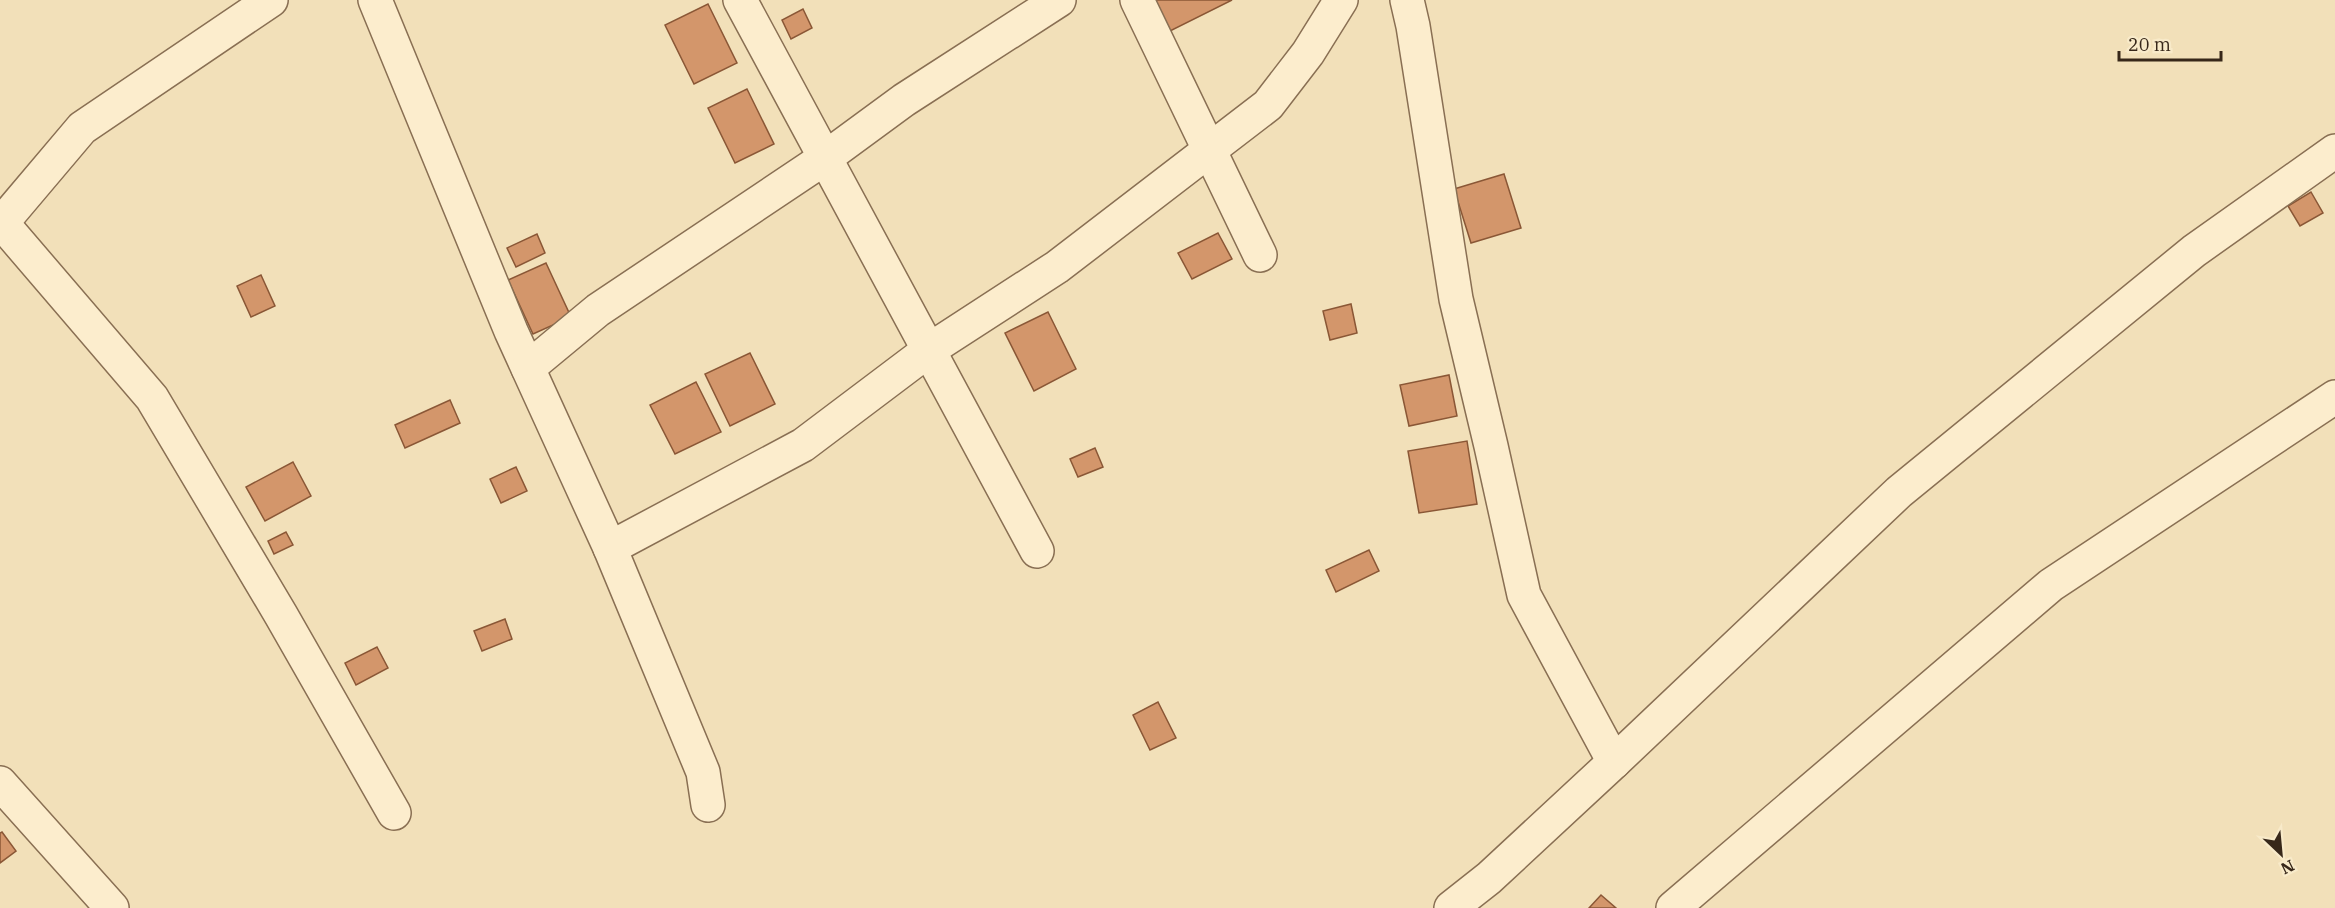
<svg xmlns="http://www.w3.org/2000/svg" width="2335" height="908" font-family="'IBM Plex Serif',serif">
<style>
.building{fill:#d3966b;stroke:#8a5736;stroke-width:1.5}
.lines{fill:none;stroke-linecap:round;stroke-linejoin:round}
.minor-casing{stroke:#896f53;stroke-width:36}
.minor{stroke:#fcedcd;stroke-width:33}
</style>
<rect width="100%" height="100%" fill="#f2e0b9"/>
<g class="building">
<polygon points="1154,0 1232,0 1170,31"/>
<polygon points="708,4 737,63 694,84 665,25"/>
<polygon points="803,9 812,28 791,39 782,20"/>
<polygon points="747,89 774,144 735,163 708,108"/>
<polygon points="1504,174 1521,228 1471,243 1454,189"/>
<polygon points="2311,192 2323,213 2300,226 2288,206"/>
<polygon points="1218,233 1232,259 1192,279 1178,253"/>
<polygon points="537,234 545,253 516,267 507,248"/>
<polygon points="546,263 571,317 533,334 508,280"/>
<polygon points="261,275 275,306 251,317 237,286"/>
<polygon points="1351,304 1357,333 1330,340 1323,311"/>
<polygon points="1048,312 1076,369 1034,391 1005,333"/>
<polygon points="750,353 775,404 730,426 705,374"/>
<polygon points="1449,375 1457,416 1409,426 1400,385"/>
<polygon points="696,382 721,432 675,454 650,405"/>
<polygon points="450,400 460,423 405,448 395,425"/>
<polygon points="1467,441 1477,504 1419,513 1408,451"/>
<polygon points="1095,448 1103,467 1078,477 1070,459"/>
<polygon points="293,462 311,496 265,521 246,487"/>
<polygon points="516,467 527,491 501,503 490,479"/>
<polygon points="286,532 293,545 274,554 268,541"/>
<polygon points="1369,550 1379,571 1336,592 1326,570"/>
<polygon points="505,619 512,639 482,651 474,631"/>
<polygon points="377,647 388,668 356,685 345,663"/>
<polygon points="1158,702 1176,738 1150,750 1133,715"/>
<polygon points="2,832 16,851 0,863 0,833"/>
<polygon points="1601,895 1616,908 1589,908"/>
</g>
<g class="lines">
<g class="minor-casing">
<g id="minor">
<polyline points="375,0 511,331 610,548 703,772 708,805"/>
<polyline points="740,0 1037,551"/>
<polyline points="1137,0 1260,255"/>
<polyline points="1407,0 1413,26 1456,299 1491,446 1524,595 1614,762"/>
<polyline points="2,223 152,398 281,615 394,813"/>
<polyline points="0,225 82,128 271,0"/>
<polyline points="528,368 598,310 825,158 904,100 1059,0"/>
<polyline points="610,548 803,445 929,350 1057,267 1268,105 1308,53 1341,0"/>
<polyline points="0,783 112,908"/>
<polyline points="1451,908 1489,878 1614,762 1899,492 2194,251 2335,151"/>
<polyline points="1673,908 2051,585 2335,397"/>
</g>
</g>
<use href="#minor" class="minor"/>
</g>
<g transform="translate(2281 854) rotate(154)" stroke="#f8eac9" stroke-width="4.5" paint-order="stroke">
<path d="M0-4.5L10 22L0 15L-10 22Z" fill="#372719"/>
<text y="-9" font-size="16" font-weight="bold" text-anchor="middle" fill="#372719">N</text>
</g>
<path d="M2119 51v9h102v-9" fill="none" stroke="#372719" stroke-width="3"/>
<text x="2128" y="51" font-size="18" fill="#372719" stroke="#f8eac9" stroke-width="4.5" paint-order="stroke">20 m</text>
</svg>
